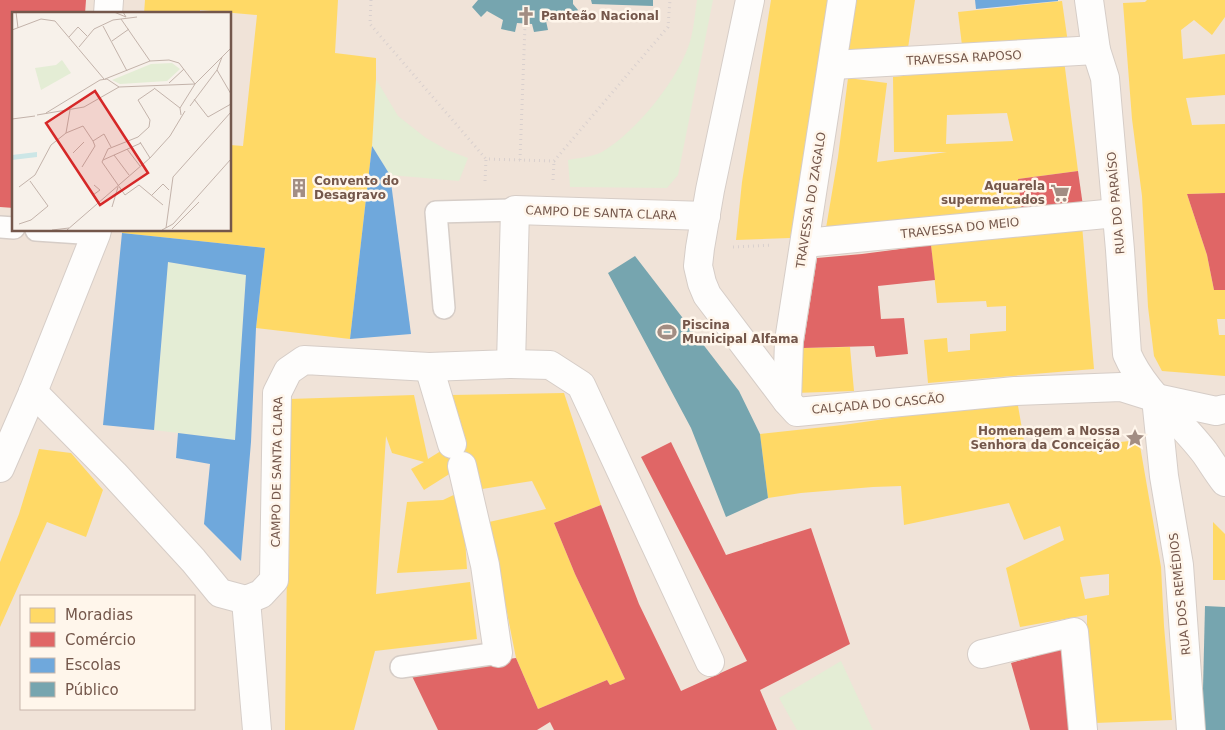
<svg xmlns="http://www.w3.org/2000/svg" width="1225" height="730" font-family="'DejaVu Sans',sans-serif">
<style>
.residential{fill:#f0e3d8;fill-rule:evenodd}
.green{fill:#e4edd5}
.homes{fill:#ffd966;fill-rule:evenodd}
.shops{fill:#e06666}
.schools{fill:#6fa8dc}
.public{fill:#76a5af}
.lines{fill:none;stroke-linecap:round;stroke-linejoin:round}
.service-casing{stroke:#d6cdc7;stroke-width:24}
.minor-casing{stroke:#d6cdc7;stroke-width:30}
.path{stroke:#d9d0ce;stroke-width:3;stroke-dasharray:1 4;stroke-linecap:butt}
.service{stroke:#fefdfc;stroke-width:21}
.minor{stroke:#fefdfc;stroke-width:28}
.labels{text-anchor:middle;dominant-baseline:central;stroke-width:5;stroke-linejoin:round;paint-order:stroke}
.poi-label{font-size:12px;font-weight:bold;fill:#74574b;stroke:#fff6eb;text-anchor:start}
.street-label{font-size:12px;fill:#74574b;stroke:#fff6eb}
.inset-road{fill:none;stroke:#c3b3aa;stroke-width:1}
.view{fill:#d62828;fill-opacity:0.15;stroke:#d62828;stroke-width:2.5}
.inset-edge{fill:none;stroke:#74574b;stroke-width:2.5}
</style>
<rect width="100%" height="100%" fill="#f7f1ea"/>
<path class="residential" d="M0 0H1225V730H0ZM14 14H230V230H14ZM21 596H194V709H21Z"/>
<g class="green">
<path d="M697 0H713L678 175 667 188 570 187 568 160C578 158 592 157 602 152 636 132 681 77 691 38 694 26 695 13 697 0Z"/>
<polygon points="376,79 398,116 426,138 447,150 468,158 459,181 390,175 372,146"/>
<polygon points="168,262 246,275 235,440 154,430"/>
<polygon points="841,661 873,730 797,730 779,698"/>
</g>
<g class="homes">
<polygon points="145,0 338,0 335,53 376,58 376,79 372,146 350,339 256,328 265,248 122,233 123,230 230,230 230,145 243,146 257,15 200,10 200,14 144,14"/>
<polygon points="771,0 830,0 800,191 790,238 736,240 742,182"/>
<polygon points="849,0 915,0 907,55 840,55"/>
<polygon points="1147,0 1225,0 1225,17 1212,35 1194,20 1181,30 1183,59 1225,54 1225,95 1186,98 1192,125 1225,124 1225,193 1187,194 1207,255 1214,290 1225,290 1225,319 1217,319 1219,335 1225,335 1225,376 1162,371 1154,356 1148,307 1142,196 1132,119 1123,3 1145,2"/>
<polygon points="1062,1 1068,43 963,54 958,12"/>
<path d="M1064 60 1078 171 1018 179 1022 213 826 228 838 157 848 78 887 83 877 162 947 152H894L893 77ZM1007 113 1013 141 946 144 947 115Z"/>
<polygon points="1082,225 1094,369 928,383 924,340 947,338 948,352 970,350 970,334 1006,331 1006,306 987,307 986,301 937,303 931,245 980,235"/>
<polygon points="850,347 854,391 794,393 803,348"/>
<polygon points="564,393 601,505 554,523 575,574 625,679 610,685 607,680 538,709 516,658 489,522 546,509 532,481 476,490 462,466 424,490 411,469 424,462 392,453 386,436 376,594 470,582 477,639 375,651 354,730 285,730 289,399 414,395 428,459 452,444 451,395"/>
<path d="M1017 400 1026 452 1139 440 1161 567 1164 626 1172 720 1095 723 1087 631V615L1020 627 1006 568 1064 540 1060 526 1024 540 1009 503 904 525 901 486 873 487 801 493 768 498 760 434 843 425ZM1109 574V595L1085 599 1080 577Z"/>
<polygon points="39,449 71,453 103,490 86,537 47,522 0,627 0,562 19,514"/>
<polygon points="462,491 467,569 397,573 407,502 443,500"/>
<polygon points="1213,522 1225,534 1225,580 1213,580"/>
</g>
<g class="shops">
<polygon points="0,0 86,0 85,14 14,14 14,208 0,207"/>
<polygon points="1078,171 1083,206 1022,213 1018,179"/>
<polygon points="1225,193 1225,290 1214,290 1207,255 1187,194"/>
<polygon points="931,245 935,280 878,286 881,319 904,318 908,354 876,357 874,346 803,348 817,258 862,254"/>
<polygon points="671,442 726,555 811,528 850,644 760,690 777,730 554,730 550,722 537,730 438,730 410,672 516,658 538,709 607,680 610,685 625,679 575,574 554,523 601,505 639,604 681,691 747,661 641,457"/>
<polygon points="1069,647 1073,730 1030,730 1011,663"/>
</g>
<g class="schools">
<polygon points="975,0 1058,0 1058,1 976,9"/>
<polygon points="372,146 390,175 411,334 350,339"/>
<polygon points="122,233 265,248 256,328 251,442 241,561 204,524 210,464 176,458 178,433 235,440 246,275 168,262 154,430 103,425"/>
</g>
<g class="public">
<polygon points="478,0 573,0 573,4 578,10 568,19 563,13 546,21 548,30 534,32 532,24 517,23 515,32 501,29 503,20 487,11 481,17 472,7"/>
<polygon points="591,0 653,0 653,6 592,4"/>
<polygon points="635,256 739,391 760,434 768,498 726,517 691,428 608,273"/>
<polygon points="1205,606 1225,607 1225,730 1202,730"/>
</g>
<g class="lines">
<g class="service-casing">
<g id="service">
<polyline points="0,227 14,228"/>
<polyline points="36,230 96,234"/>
<polyline points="444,308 436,212 515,210"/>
<polyline points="401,667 498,653"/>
</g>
</g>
<g class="minor-casing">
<g id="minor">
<polyline points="750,0 710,190 700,248 698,266 702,283 707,295 787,401 797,412 1015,391 1121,387 1156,398 1216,411 1225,409"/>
<path d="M1089 0 1096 50 1105 78 1120 250 1127 354C1144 393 1180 420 1205 453 1212 463 1218 473 1225 482"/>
<polyline points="108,14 109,0"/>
<polyline points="833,65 1096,50"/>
<polyline points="805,243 1116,213"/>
<polyline points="511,364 550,365 581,385 710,662"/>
<polyline points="429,367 452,444"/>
<polyline points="33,392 114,474 193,560 220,593 246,600 261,594 274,580 277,393 288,371 304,360 429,367 511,364 515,210 706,216"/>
<polyline points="1156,398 1164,476 1179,565 1191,730"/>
<polyline points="787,401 789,341 842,0"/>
<polyline points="462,466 485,565 498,653"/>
<polyline points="0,468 33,392 96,234 97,230"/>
<polyline points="246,600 257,730"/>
<polyline points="982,654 1074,632 1083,730"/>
</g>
</g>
<g class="path">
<polyline points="371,0 370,24 486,159 554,161 668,27 670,0"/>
<polyline points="520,160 525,25"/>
<polyline points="553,180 554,161"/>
<polyline points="485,181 486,159"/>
<polyline points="733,247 772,245"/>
</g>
<use href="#service" class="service"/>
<use href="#minor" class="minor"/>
</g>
<defs>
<g id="church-bare" transform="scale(1.5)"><path d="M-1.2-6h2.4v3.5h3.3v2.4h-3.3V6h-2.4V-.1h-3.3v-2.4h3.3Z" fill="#a28d83" stroke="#fff6eb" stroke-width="2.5" paint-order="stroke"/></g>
<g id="building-bare" transform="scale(1.5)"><path d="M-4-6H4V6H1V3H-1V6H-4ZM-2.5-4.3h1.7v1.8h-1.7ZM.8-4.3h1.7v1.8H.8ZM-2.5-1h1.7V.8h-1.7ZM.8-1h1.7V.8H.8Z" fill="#a28d83" stroke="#fff6eb" stroke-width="2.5" paint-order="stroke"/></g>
<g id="supermarket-bare" transform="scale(1.5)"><path d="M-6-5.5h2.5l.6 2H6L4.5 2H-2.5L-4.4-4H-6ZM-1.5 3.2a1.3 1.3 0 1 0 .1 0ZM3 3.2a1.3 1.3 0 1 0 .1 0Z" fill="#a28d83" stroke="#fff6eb" stroke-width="2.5" paint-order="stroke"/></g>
<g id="stadium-bare" transform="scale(1.5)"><path d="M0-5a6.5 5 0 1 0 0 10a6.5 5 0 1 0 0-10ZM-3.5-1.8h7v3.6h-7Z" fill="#a28d83" stroke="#fff6eb" stroke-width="2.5" paint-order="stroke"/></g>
<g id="sight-bare" transform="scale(1.5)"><path d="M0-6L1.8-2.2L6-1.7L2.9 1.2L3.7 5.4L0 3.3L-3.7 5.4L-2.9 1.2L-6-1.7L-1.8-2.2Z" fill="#a28d83" stroke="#fff6eb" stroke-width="2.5" paint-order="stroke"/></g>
</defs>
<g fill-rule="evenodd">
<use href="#church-bare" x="526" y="16"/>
<use href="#building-bare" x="299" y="188"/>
<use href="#supermarket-bare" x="1060" y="193"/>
<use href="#stadium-bare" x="667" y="332"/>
<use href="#sight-bare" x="1135" y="438"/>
</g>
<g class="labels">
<g class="poi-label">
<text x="541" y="16">Panteão Nacional</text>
<text x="314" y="181">Convento do<tspan x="314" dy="14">Desagravo</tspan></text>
<text x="1045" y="186" text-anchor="end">Aquarela<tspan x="1045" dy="14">supermercados</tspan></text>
<text x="682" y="325">Piscina<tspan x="682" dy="14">Municipal Alfama</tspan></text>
<text x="1120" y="431" text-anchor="end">Homenagem a Nossa<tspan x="1120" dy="14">Senhora da Conceição</tspan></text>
</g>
<g class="street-label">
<text transform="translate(964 58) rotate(-3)">TRAVESSA RAPOSO</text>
<text transform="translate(811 200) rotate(-81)">TRAVESSA DO ZAGALO</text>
<text transform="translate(1116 203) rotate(-95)">RUA DO PARAÍSO</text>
<text transform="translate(601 213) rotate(2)">CAMPO DE SANTA CLARA</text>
<text transform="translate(960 228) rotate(-6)">TRAVESSA DO MEIO</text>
<text transform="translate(878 404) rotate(-5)">CALÇADA DO CASCÃO</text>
<text transform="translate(277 472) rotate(-89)">CAMPO DE SANTA CLARA</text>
<text transform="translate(1180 594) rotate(-96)">RUA DOS REMÉDIOS</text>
</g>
</g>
<g transform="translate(12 12)">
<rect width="219" height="219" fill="#f7f1ea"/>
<path d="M50 48 59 61 29 78 23 56 44 53ZM160 51 168 57 155 69 108 72 100 68 139 52Z" fill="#e4edd5"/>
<path d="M25 140V145L0 148V143Z" fill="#cce6e6"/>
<path class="inset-road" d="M4 0 6 16M102 0 114 5 111 0M109 7 138 49M91 14 115 59M0 18 29 7 43 9 92 67M57 25 66 15 75 24M100 29 117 17M67 35 82 17 101 8 125 5M205 58 219 82M93 67 138 49 157 48 167 51 183 72M157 71 172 57M142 76 168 96M142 77 126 88 138 108 137 115 126 125 96 137 90 150 113 183 127 173 151 193M182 87 196 105 219 92M178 94 205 58 210 45M58 98 54 121 71 114 81 129 92 122 99 135M34 101 88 68 95 67 107 75M25 103 72 95 107 75 183 72M169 103 168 96 183 72 219 36M0 107 23 104M128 130 138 146M115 137 128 154M61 141 72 130M102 143 117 163M91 148 129 131M70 155 83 134 81 129M82 173 88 178 81 183 86 191M7 175 23 163 39 133 54 121M140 183 151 172 157 178M100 195 106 175M7 212 19 208 36 194 18 169M154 216 161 165 219 100M160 217 187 190M40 218 57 216M55 218 138 146 158 124 173 99M150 218 161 212 219 147"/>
<path class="view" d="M83 79 136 161 88 193 34 111Z"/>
<rect width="219" height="219" class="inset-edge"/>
</g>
<rect x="20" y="595" width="175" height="115" fill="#fff6eb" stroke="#c7b6ab"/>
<rect x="30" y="608" width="25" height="15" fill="#ffd966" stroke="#c7b6ab"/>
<text x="65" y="620" font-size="15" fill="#74574b">Moradias</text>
<rect x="30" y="632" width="25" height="15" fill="#e06666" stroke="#c7b6ab"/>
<text x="65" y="645" font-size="15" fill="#74574b">Comércio</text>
<rect x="30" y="658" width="25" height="15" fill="#6fa8dc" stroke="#c7b6ab"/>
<text x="65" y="670" font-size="15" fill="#74574b">Escolas</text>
<rect x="30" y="682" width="25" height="15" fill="#76a5af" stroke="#c7b6ab"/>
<text x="65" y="695" font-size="15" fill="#74574b">Público</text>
</svg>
